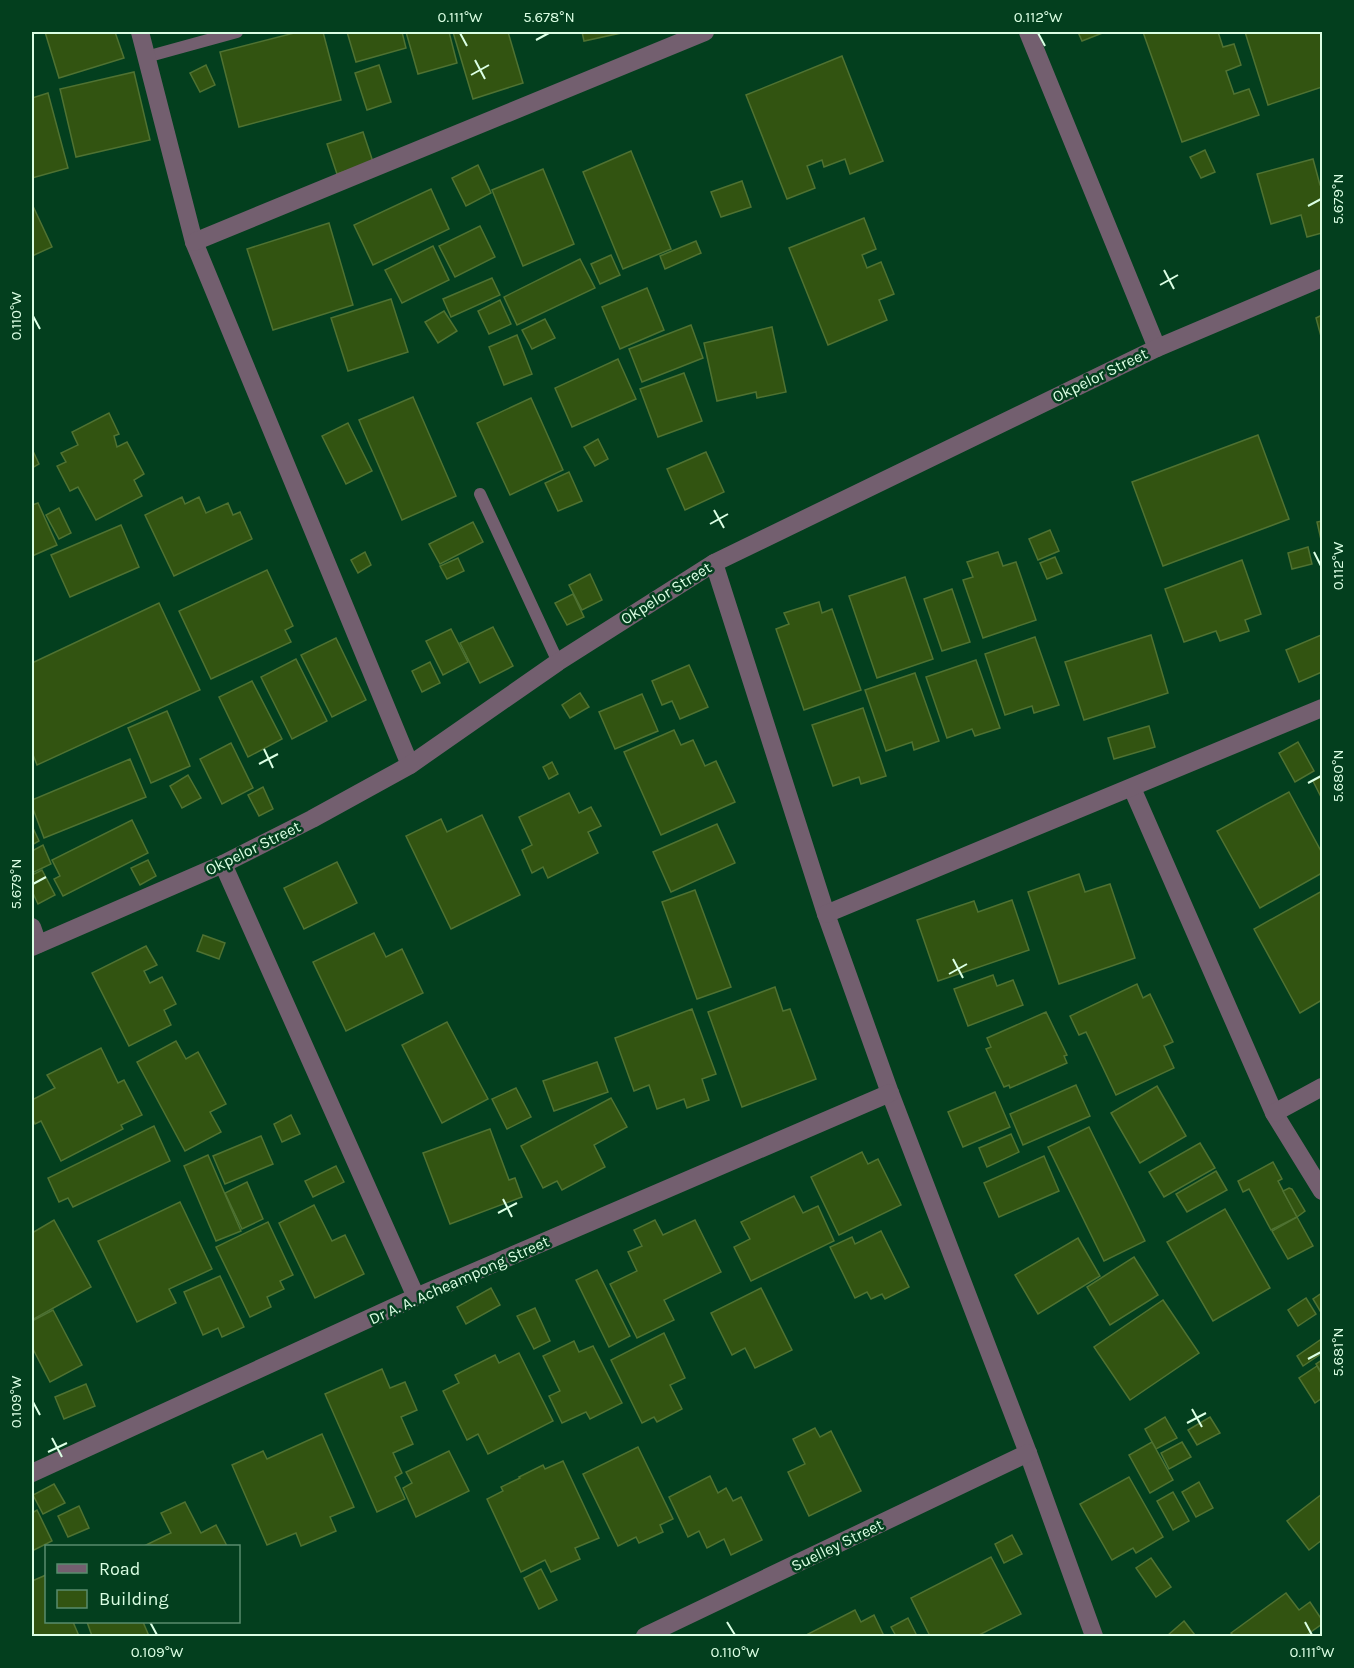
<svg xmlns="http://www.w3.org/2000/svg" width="1354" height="1668" font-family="Karla,sans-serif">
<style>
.building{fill:#325411;stroke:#4f7232;stroke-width:1.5}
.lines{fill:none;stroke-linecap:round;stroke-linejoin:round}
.lane{stroke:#735f6f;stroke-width:12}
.street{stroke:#735f6f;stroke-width:18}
.ticks{fill:none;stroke:#dbffe4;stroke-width:2}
.labels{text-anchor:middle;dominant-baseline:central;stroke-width:5;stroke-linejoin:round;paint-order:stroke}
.street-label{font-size:16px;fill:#dbffe4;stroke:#033f1e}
.neatline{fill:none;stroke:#dbffe4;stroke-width:2}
.ticks-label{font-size:15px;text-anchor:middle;fill:#dbffe4}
</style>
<rect width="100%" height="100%" fill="#033f1e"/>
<g class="building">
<polygon points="45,32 115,32 124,58 59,78"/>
<polygon points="298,32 323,32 341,100 239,127 220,52"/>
<polygon points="347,32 402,32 406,48 356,62"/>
<polygon points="406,32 449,32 457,63 418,74"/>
<polygon points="453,32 508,32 523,83 473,99"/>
<polygon points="582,32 626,32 584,41"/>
<polygon points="1078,32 1105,32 1082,41"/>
<polygon points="1143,32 1218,32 1223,47 1234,44 1241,65 1226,71 1234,94 1249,89 1259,115 1182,142"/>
<polygon points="1245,32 1322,32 1322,87 1268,105"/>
<polygon points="842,56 883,161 850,174 845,159 824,167 822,160 807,166 815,188 787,199 746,95"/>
<polygon points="206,65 215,85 200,92 190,73"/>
<polygon points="379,65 391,102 367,110 355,73"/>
<polygon points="134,72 150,140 76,157 60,89"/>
<polygon points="48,93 68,168 32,178 32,98"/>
<polygon points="363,132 373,162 337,174 327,144"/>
<polygon points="1205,150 1215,172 1201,178 1190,157"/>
<polygon points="631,151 671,249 623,269 583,172"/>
<polygon points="1313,159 1320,185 1322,185 1322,233 1307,237 1301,215 1271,224 1257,174"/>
<polygon points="478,165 491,193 466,206 452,178"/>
<polygon points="543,169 574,244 523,266 492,190"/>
<polygon points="742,181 751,207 721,217 711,192"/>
<polygon points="431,189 449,229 373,265 354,225"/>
<polygon points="32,204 52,247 32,256"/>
<polygon points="864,218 876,249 862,255 867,268 881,262 894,294 879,300 887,320 828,345 789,248"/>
<polygon points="329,223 353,305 273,330 247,249"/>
<polygon points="480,226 495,257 455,277 439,246"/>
<polygon points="696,241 701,253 665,269 660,256"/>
<polygon points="433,246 449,280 402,303 385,270"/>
<polygon points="611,255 620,275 600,284 591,264"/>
<polygon points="580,259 595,288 517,325 504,297"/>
<polygon points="492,278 500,295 451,317 443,299"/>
<polygon points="647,288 664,330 620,349 602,307"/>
<polygon points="391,299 408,352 348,371 331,318"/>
<polygon points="500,300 511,324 489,334 478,311"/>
<polygon points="444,311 457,331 438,343 425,322"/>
<polygon points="1322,315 1322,340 1316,318"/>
<polygon points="545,319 555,338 532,349 522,330"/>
<polygon points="691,325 703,358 642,382 629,349"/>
<polygon points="772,327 786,392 757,398 756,392 717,401 704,343"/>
<polygon points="517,335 532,374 504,385 489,347"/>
<polygon points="618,359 636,399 572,427 555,388"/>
<polygon points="684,373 702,421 658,437 640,389"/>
<polygon points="413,397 456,496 402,520 359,420"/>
<polygon points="531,398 563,470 510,495 477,423"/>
<polygon points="109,413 119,434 114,436 117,447 127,442 144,474 134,480 142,496 96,520 78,487 70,491 57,466 66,462 61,453 78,445 72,432"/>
<polygon points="348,423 372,471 346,484 322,436"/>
<polygon points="1258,435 1289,519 1163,566 1132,482"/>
<polygon points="598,439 608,459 595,466 584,447"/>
<polygon points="32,449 39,464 32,468"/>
<polygon points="706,452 724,492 685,510 667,469"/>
<polygon points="569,472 582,501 558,511 545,483"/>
<polygon points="182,497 185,504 199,497 206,513 228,503 233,515 240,512 252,539 174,576 145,515"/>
<polygon points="38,503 57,545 32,556 32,505"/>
<polygon points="59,508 71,533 59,539 46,515"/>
<polygon points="1322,521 1322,544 1317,522"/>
<polygon points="473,522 483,542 440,564 429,544"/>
<polygon points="121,525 139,567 70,597 51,555"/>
<polygon points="1050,530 1059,551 1038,560 1029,539"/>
<polygon points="1308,547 1312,564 1292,569 1288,553"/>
<polygon points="365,552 371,565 358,573 351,560"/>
<polygon points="998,552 1003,566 1016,562 1036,620 983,638 963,580 973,577 967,562"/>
<polygon points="1055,557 1062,573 1047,579 1040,563"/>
<polygon points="458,558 464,571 447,579 440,566"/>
<polygon points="1242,560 1261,614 1245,620 1249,631 1220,641 1216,631 1184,642 1165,589"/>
<polygon points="267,570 293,626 285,630 291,642 211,679 179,611"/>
<polygon points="590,574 602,600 582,610 569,585"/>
<polygon points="905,577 933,659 877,678 849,596"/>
<polygon points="952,589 970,642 942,651 924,599"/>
<polygon points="573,594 584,617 567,625 555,603"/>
<polygon points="819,602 822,613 832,609 861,690 804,710 776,629 789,624 784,613"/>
<polygon points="159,603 200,690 37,765 32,752 32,663"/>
<polygon points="493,627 513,666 480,683 460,643"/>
<polygon points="451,629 468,662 443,675 426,641"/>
<polygon points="1151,635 1168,693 1084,720 1065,662"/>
<polygon points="1321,635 1322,672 1299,682 1286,650"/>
<polygon points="1035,637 1059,705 1034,713 1032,706 1005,715 985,654"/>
<polygon points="336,638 366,700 332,717 301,655"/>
<polygon points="296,659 327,721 292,739 261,677"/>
<polygon points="976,660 1000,728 975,736 972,729 947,738 926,677"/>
<polygon points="430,662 440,683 422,692 412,671"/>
<polygon points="689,665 708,707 680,719 672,701 662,705 652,681"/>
<polygon points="915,673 939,741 914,750 912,742 886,751 865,690"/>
<polygon points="252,681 282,739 248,757 219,697"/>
<polygon points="580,693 589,707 570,718 562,705"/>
<polygon points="642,694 658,731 615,749 599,712"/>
<polygon points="863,708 886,776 861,784 859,777 833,786 812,725"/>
<polygon points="167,711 190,766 151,783 128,728"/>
<polygon points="1149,726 1155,747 1114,759 1108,738"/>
<polygon points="674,730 681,745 693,740 705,766 716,761 735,802 661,835 624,752"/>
<polygon points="1298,742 1314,771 1295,782 1279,753"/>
<polygon points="231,743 253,788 222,804 200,759"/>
<polygon points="130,759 146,797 44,838 32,806 32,800"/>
<polygon points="552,762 558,774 549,779 543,767"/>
<polygon points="188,775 201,798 182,808 170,786"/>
<polygon points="1322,776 1322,799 1313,781"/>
<polygon points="263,787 273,809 259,816 248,795"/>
<polygon points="1289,792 1322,853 1322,873 1260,908 1217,831"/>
<polygon points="569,793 579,813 591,807 601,826 588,832 598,853 548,878 543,867 532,873 522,850 532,845 519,817"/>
<polygon points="482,815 520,895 451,929 406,836 441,819 447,832"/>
<polygon points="132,820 148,853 63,896 54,879 60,876 52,860"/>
<polygon points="717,824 735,863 671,892 653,852"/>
<polygon points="32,826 39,841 32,845"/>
<polygon points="43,845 51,864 32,873 32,851"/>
<polygon points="148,860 156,876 140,885 131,868"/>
<polygon points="337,862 357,903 304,929 284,888"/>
<polygon points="42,870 55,895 38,904 32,891 32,875"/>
<polygon points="1079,874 1085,892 1110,884 1135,958 1059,984 1028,892"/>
<polygon points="695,890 731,987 697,999 662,902"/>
<polygon points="1322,891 1322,1000 1300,1013 1254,929"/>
<polygon points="1012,900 1029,950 938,981 917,920 974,901 978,912"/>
<polygon points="374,933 386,957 402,949 423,993 346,1031 313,962"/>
<polygon points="203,935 225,943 219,959 197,951"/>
<polygon points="146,946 157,965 144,971 150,983 162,977 176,1004 164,1010 171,1025 129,1046 92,973"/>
<polygon points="993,975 997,986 1013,980 1023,1005 968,1026 954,989"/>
<polygon points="1137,984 1143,998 1150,994 1173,1042 1164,1046 1174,1068 1116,1095 1086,1032 1079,1035 1070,1016"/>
<polygon points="775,987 783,1011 790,1009 816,1079 742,1107 708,1012"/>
<polygon points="692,1009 716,1074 702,1079 709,1100 687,1108 684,1099 657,1109 649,1085 634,1091 615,1038"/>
<polygon points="1046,1012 1067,1055 1064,1056 1067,1063 1010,1088 1009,1085 1004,1087 986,1049 991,1047 987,1038"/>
<polygon points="447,1022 488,1099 442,1123 402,1045"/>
<polygon points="176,1041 186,1059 198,1052 226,1104 210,1112 221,1132 185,1151 137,1062"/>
<polygon points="101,1048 118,1083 124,1080 142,1115 121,1125 123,1129 61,1161 41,1121 35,1124 32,1117 32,1100 55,1088 47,1075"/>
<polygon points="597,1062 608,1092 554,1111 543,1081"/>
<polygon points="1076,1085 1090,1116 1023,1145 1010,1114"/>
<polygon points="1157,1086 1186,1136 1140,1163 1111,1113"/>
<polygon points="516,1088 531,1117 507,1129 492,1099"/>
<polygon points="995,1092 1010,1127 963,1147 948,1112"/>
<polygon points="611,1098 627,1127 594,1145 605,1167 562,1190 557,1181 543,1188 521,1146"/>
<polygon points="291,1115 300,1134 282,1142 274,1124"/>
<polygon points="154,1126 170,1161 73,1207 68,1198 59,1202 48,1178"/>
<polygon points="1089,1127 1145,1241 1104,1261 1048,1147"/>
<polygon points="490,1129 509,1180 515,1178 522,1197 450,1224 423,1153"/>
<polygon points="1011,1134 1019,1152 987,1167 979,1148"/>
<polygon points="261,1136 273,1164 225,1184 213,1156"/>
<polygon points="1200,1143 1215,1168 1164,1197 1149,1172"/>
<polygon points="862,1152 868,1164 878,1159 901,1205 839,1235 811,1177"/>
<polygon points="208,1155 241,1231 216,1241 184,1166"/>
<polygon points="1044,1156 1059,1191 999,1217 984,1183"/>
<polygon points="1273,1162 1282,1179 1278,1181 1297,1217 1271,1230 1249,1189 1243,1192 1238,1181"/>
<polygon points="336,1166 344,1182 313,1197 305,1181"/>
<polygon points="1216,1171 1227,1190 1187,1212 1176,1194"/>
<polygon points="247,1182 263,1219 242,1229 225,1193"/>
<polygon points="1289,1188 1292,1189 1305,1211 1297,1217 1283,1191"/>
<polygon points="794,1196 803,1213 818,1206 834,1241 751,1281 734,1247 750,1239 741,1222"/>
<polygon points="180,1202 212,1269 169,1289 176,1303 137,1322 98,1241"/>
<polygon points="314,1205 332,1241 345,1235 364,1274 315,1298 279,1223"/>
<polygon points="1225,1209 1270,1288 1213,1321 1167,1242"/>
<polygon points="1297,1217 1313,1246 1288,1259 1272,1231"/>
<polygon points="54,1220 91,1287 32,1320 32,1233"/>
<polygon points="655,1220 663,1235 695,1220 721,1272 664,1300 674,1320 637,1338 610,1284 637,1271 628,1252 642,1246 634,1230"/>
<polygon points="268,1222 293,1275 280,1281 284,1289 267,1297 271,1307 250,1317 216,1247"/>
<polygon points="881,1231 909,1287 885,1299 882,1294 871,1299 867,1292 855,1298 830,1247 852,1237 855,1244"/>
<polygon points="1078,1238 1100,1276 1038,1314 1015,1275"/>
<polygon points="1134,1257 1158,1295 1110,1325 1087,1287"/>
<polygon points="597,1270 630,1336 609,1347 576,1280"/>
<polygon points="220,1276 244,1327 222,1337 218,1328 203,1335 184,1292"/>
<polygon points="491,1288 500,1305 466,1324 457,1307"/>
<polygon points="761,1288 792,1350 755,1368 745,1348 732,1355 711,1313"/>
<polygon points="1322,1293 1322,1314 1313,1299"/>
<polygon points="1306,1298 1316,1314 1298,1326 1288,1310"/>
<polygon points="1163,1300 1199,1353 1130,1400 1094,1347"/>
<polygon points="535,1308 550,1341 534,1349 517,1316"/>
<polygon points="53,1310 82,1365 50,1382 32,1347 32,1321"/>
<polygon points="664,1333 685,1378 670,1385 682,1409 657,1422 654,1417 642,1423 611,1360"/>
<polygon points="1320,1340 1322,1343 1322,1353 1303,1366 1297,1356"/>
<polygon points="574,1341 579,1352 593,1346 622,1403 590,1419 586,1412 562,1423 549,1396 560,1391 543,1356"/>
<polygon points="519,1353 553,1421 488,1454 478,1434 467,1440 443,1391 459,1383 455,1375 495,1355 499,1363"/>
<polygon points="1322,1360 1322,1373 1316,1364"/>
<polygon points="1317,1366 1322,1375 1322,1398 1315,1403 1299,1378"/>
<polygon points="382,1369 390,1388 405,1382 417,1410 401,1417 413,1444 393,1453 402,1473 395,1477 405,1499 377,1512 325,1394"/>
<polygon points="86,1384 95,1406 64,1419 55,1397"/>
<polygon points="1165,1417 1177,1438 1156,1449 1145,1429"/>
<polygon points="1210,1417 1220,1433 1197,1445 1188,1430"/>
<polygon points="815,1428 820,1437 831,1431 861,1491 809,1516 788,1472 805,1464 793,1439"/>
<polygon points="322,1434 354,1507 330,1517 336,1531 301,1546 296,1533 267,1545 232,1465 263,1451 267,1459"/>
<polygon points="1152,1442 1173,1480 1150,1493 1129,1455"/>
<polygon points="1182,1442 1191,1457 1169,1469 1161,1453"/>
<polygon points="638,1447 673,1519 660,1525 663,1532 639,1543 636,1537 618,1546 583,1474"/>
<polygon points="449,1451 469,1491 416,1517 403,1488 412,1483 406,1472"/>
<polygon points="563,1461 599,1538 575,1548 580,1559 551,1572 545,1560 521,1572 487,1499 503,1491 501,1487 520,1478 519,1477 543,1465 545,1469"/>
<polygon points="710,1476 718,1493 726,1488 733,1501 741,1497 762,1540 731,1555 724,1539 707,1548 699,1531 688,1537 669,1497"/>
<polygon points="1129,1477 1163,1537 1136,1553 1133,1548 1112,1560 1080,1504"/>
<polygon points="1199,1482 1213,1508 1196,1517 1182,1492"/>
<polygon points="54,1484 65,1503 43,1514 33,1495"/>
<polygon points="1173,1492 1189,1521 1173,1530 1157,1501"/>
<polygon points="1322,1494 1322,1540 1309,1550 1287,1521"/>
<polygon points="185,1502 201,1533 216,1525 227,1546 144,1546 171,1533 161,1513"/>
<polygon points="79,1506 89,1528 68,1537 58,1516"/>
<polygon points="37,1510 52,1541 32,1551 32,1513"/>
<polygon points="1012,1535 1022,1554 1004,1563 995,1544"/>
<polygon points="991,1557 1021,1614 977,1636 930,1636 911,1598"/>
<polygon points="1151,1558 1171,1587 1156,1597 1136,1568"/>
<polygon points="541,1569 557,1600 539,1609 524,1578"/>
<polygon points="46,1575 46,1622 73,1622 79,1636 32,1636 32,1581"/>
<polygon points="1286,1593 1299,1610 1310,1602 1322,1620 1322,1624 1305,1636 1234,1636 1231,1633"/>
<polygon points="855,1610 861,1622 874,1615 884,1636 809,1636 808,1634"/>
<polygon points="908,1618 917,1636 896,1636 891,1627"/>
<polygon points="1184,1621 1195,1635 1167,1636"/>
<polygon points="87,1622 143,1622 149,1636 92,1636"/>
</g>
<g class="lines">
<g class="lane">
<polyline points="146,57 237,32"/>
<polyline points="480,494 558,662"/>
</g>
<g class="street">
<polyline points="140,32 194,242 410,765"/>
<polyline points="1028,32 1157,348"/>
<polyline points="194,242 705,32"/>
<polyline points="714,563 826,914 890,1093 1028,1453 1094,1636"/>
<polyline points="1132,788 1274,1113 1322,1191"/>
<polyline points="223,864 416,1297"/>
<polyline points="826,914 1322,708"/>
<polyline points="32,927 38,944"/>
<polyline points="32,947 223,864 312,819 410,765 558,662 714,563 1157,348 1322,278"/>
<polyline points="1274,1113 1322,1087"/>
<polyline points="32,1473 416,1297 890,1093"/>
<polyline points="645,1636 1028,1453"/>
</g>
</g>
<path class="ticks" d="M460 33 467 46M1038 33 1045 46M536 40 549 33M475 60 485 79M471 75 489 65M1308 206 1321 199M1164 270 1174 289M1160 285 1178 275M33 316 40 329M714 510 724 528M710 524 728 514M1314 552 1321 566M264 749 273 768M259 764 278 754M1308 783 1321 776M33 884 46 877M953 959 963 978M949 974 967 964M503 1199 512 1217M498 1213 517 1203M1308 1359 1321 1352M33 1402 40 1415M1192 1409 1202 1427M1187 1423 1206 1413M52 1438 62 1457M48 1452 67 1443M150 1622 157 1635M727 1622 735 1635M1305 1622 1312 1635"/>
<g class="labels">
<g class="street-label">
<text transform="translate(1100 375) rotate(-26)">Okpelor Street</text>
<text transform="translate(666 593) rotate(-32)">Okpelor Street</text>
<text transform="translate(253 848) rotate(-26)">Okpelor Street</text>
<text transform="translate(459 1280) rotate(-24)">Dr A. A. Acheampong Street</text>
<text transform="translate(837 1545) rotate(-26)">Suelley Street</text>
</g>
</g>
<rect width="1354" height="1668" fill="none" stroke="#033f1e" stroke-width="66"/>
<rect x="45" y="1545" width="195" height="78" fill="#033f1e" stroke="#598c6d" stroke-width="1.5"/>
<rect x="57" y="1564" width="30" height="9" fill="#735f6f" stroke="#598c6d" stroke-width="1.5"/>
<text x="99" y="1575" font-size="18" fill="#dbffe4">Road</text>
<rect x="57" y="1590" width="30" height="18" fill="#325411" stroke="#598c6d" stroke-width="1.5"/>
<text x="99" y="1605" font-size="18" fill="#dbffe4">Building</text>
<rect x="33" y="33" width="1288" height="1602" class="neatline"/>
<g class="ticks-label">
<text x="460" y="22">0.111°W</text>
<text x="549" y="22">5.678°N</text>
<text x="1038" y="22">0.112°W</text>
<text transform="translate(1338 199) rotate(-90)" y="5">5.679°N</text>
<text transform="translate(16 316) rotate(-90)" y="5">0.110°W</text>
<text transform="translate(1338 566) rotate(-90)" y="5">0.112°W</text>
<text transform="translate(1338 776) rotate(-90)" y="5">5.680°N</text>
<text transform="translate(16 884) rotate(-90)" y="5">5.679°N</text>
<text transform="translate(1338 1352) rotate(-90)" y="5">5.681°N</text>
<text transform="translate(16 1402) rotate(-90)" y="5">0.109°W</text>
<text x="157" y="1657">0.109°W</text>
<text x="735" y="1657">0.110°W</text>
<text x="1312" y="1657">0.111°W</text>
</g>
</svg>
